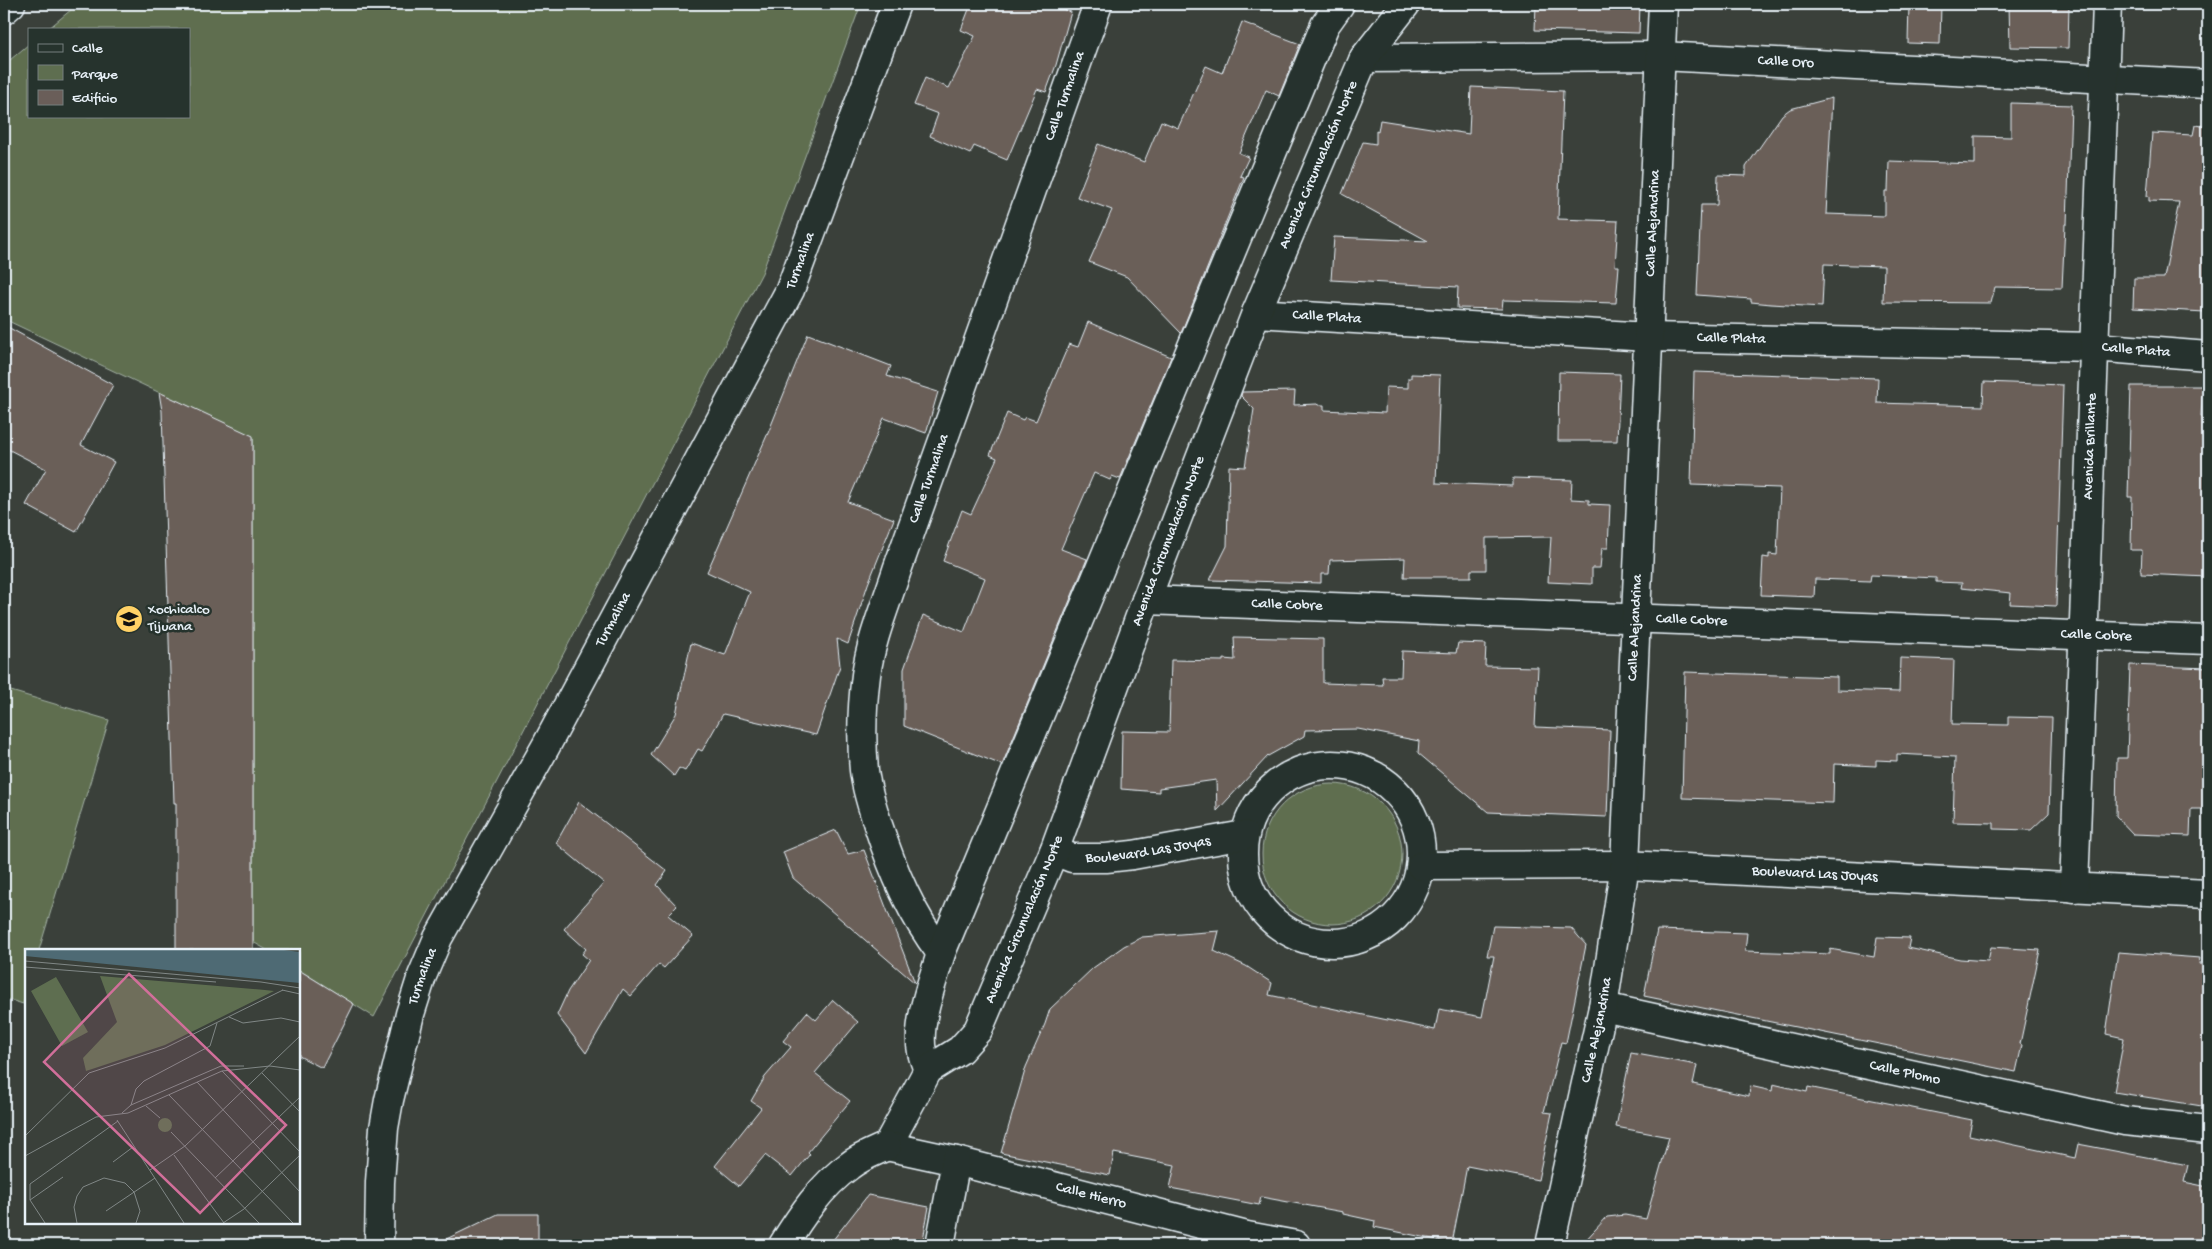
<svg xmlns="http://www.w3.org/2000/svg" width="2212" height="1249" font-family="'Gochi Hand',sans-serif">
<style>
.green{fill:#5e6e50;stroke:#a3b0a4}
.building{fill:#6a5e59;stroke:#e8f1f8}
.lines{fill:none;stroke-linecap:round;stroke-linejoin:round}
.minor-casing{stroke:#e8f1f8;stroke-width:31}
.minor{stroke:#26332d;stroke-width:28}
.labels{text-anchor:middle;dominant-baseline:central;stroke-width:5;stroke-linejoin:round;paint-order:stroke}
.street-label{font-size:15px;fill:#e8f1f8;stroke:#26332d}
.poi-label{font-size:15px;fill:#e8f1f8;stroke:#26332d;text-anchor:start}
.inset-road{fill:none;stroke:#808786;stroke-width:1}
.view{fill:#d16f9a;fill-opacity:0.15;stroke:#d16f9a;stroke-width:2.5}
.inset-edge{fill:none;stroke:#e8f1f8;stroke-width:2.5}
</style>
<rect width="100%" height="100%" fill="#3a403a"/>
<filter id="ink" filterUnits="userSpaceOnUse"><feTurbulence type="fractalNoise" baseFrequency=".02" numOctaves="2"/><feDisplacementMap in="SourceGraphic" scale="10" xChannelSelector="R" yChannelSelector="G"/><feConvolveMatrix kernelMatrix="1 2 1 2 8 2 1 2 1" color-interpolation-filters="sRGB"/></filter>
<g filter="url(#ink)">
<g class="green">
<polygon points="78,4 861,4 762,273 374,1017 299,970 299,950 267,950 253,942 253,437 4,319 4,65 29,44 29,116 189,116 189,29 48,29"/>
<polygon points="4,689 109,720 39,950 26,950 26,993 23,1004 4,998"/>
<circle cx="1332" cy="854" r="70"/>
</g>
<g class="building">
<polygon points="971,4 1047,4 1071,12 1056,65 1046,92 1037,89 1007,160 974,146 970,154 930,136 938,114 914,105 925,78 949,88 975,36 961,30"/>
<polygon points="1536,4 1640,4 1639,33 1535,30"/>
<polygon points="1909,4 1941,4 1940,44 1908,43"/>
<polygon points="2009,4 2069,4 2068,48 2010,47"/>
<polygon points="1242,22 1300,44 1279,96 1266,90 1239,153 1249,157 1240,176 1244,177 1181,333 1127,277 1089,262 1112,210 1077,197 1098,144 1144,162 1161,121 1178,128 1206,66 1222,73"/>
<polygon points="1471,87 1563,91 1558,219 1618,221 1615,266 1619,266 1616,303 1503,300 1502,309 1457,308 1458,287 1331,280 1334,237 1428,241 1342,194 1363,142 1376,144 1376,131 1378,132 1380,120 1469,134"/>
<polygon points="1832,98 1826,214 1885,216 1885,191 1888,191 1889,161 1975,164 1975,136 2011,137 2011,103 2071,105 2067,224 2065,224 2062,288 1995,287 1991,303 1883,302 1884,266 1824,264 1822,307 1771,304 1751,302 1751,299 1697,295 1701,205 1717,205 1718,175 1746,176 1746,167 1782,115 1790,109"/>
<polygon points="2195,125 2208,127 2208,233 2205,312 2133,308 2134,278 2164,278 2179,202 2149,201 2149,196 2147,196 2152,133 2193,135"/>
<polygon points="1088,322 1171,357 1120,479 1112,476 1110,480 1094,473 1061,549 1087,559 1002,765 904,726 904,669 923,615 964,632 985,578 943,561 962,510 971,514 997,458 990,455 1007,413 1023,420 1025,417 1036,421 1069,344 1078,347"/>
<polygon points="4,325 113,385 81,445 114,462 76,532 26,505 46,469 4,447"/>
<polygon points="808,334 891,366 887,376 938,392 926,433 884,418 848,502 894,519 868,584 848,644 837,639 840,666 816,735 723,714 702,751 698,749 685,771 679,768 674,776 651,755 676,714 691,643 725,655 750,592 707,572 768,433"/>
<polygon points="1559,372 1620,374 1617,441 1558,441"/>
<polygon points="1694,372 1878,378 1877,403 1983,406 1984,382 2063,385 2056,606 2010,604 2011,593 1961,588 1962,583 1936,582 1936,578 1871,575 1870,581 1815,579 1814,597 1761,595 1763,557 1769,558 1769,554 1777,555 1780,488 1691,485"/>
<polygon points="1411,374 1440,375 1436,483 1513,486 1513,478 1572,480 1571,499 1589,500 1589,504 1610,505 1608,548 1602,548 1600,568 1592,568 1592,584 1548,582 1551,537 1486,538 1486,570 1471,570 1471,577 1404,577 1405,558 1330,560 1329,574 1321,574 1321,583 1210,580 1227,546 1229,466 1245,467 1254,409 1241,396 1242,392 1295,391 1294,405 1317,404 1318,405 1324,405 1324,410 1385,413 1386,387 1408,388 1408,378 1411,378"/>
<polygon points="2131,386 2203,386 2201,416 2208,416 2208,577 2141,574 2142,550 2131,550 2132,497 2128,497"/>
<polygon points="159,392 253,436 253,950 176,950 176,803 174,803 162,411"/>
<polygon points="1234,637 1323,639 1323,683 1383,685 1382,677 1401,677 1402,651 1456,653 1458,643 1486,644 1485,666 1538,667 1535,727 1610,730 1607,817 1488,812 1418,753 1419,741 1358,729 1305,730 1304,736 1268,756 1217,811 1216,780 1159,788 1159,792 1121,789 1122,731 1169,732 1171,660 1223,661 1223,659 1235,660"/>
<polygon points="1900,658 1954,660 1952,724 2008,725 2008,717 2052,718 2049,813 2031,830 1994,829 1994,823 1953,822 1955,757 1897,754 1897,761 1876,760 1876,766 1834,764 1833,803 1682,798 1685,672 1837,677 1837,690 1899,692"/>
<polygon points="2130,665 2208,668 2208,809 2191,809 2190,836 2133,834 2116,816 2117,758 2127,758"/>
<polygon points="579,802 667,871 657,885 677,906 668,915 693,936 664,968 659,964 631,996 623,989 586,1053 557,1015 568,991 589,960 582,954 586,949 564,929 604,883 556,843"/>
<polygon points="836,830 848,854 864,850 915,983 793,878 783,852"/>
<polygon points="1493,926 1571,928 1586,945 1566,1043 1561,1042 1544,1112 1552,1113 1538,1180 1467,1166 1452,1243 1374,1227 1375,1221 1343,1214 1343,1212 1261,1197 1259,1205 1170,1188 1175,1165 1114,1153 1110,1175 1001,1153 1026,1067 1045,1024 1050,1009 1093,968 1124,946 1142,937 1219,931 1214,951 1246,966 1272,983 1269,995 1435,1030 1439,1009 1482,1017 1494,956 1487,956"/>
<polygon points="1657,930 1747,933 1745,951 1830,954 1830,949 1874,957 1877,937 1910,938 1908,948 1960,959 1988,961 1991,947 2040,950 2020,1044 2022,1045 2016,1072 1644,996"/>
<polygon points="2118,952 2200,958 2199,964 2208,965 2208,1107 2114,1092 2124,1038 2106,1034"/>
<polygon points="299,970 354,1004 322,1068 299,1056"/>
<polygon points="833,1000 858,1022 815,1073 850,1101 808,1152 810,1154 792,1176 765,1155 739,1186 715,1166 761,1108 751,1101 765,1077 791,1047 783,1041 807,1012 816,1020"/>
<polygon points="1631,1053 1697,1065 1693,1084 1749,1096 1750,1086 1772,1091 1773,1084 1807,1092 1808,1087 1972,1120 1969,1135 2075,1158 2078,1144 2188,1165 2184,1182 2208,1187 2208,1245 1581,1245 1607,1217 1625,1215 1646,1219 1669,1137 1616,1127"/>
<polygon points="868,1195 929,1207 922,1245 829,1245"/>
<polygon points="498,1214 538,1214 538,1245 434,1245"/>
</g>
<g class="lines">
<g class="minor-casing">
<g id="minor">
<polyline points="4,10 11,4"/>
<path id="s1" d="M1364 58 1661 56 2208 84"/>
<path id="s2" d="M1256 313 1648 337 2094 347 2208 356"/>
<path id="s3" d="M1146 600 2208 640"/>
<circle cx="1332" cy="854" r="89"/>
<path id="s4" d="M1054 851 1072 858H1106L1133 855 1244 835"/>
<path id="s5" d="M1421 866 1625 865 2208 894"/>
<path id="s6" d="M2074 888 2107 4"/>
<path id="s7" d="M941 953C911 914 893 871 878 825 872 806 866 789 864 770 861 738 862 706 866 675 871 639 886 604 897 570L1098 4"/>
<path id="s8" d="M1603 1007 2125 1121 2208 1130"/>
<path d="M928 1070C926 1064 923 1058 922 1052 916 1023 933 981 941 953L1325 25 1340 4"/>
<path id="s9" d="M887 1146 928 1070 960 1050 978 1030 1054 851 1146 600 1256 313 1364 58 1406 4"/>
<path id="s10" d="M887 1146 956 1161 1247 1236 1296 1245"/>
<path id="s11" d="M379 1245 380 1182 384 1128 389 1100 410 1014 422 976 438 938 546 746 790 290 896 4"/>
<path d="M783 1245C801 1216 821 1186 849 1166 860 1157 874 1152 887 1146"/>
<polyline points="940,1245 956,1161"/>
<path id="s12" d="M1550 1245 1603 1007 1625 865 1663 4"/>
</g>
</g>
<use href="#minor" class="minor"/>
</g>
</g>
<defs>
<g id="university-disc" transform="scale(1.4375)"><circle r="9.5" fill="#ffd166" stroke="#26332d"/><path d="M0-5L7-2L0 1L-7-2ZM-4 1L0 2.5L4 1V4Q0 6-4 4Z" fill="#111"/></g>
</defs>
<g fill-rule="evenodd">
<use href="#university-disc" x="129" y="619"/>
</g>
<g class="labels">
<g class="street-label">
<text stroke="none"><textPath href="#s1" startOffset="422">Calle Oro</textPath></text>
<text stroke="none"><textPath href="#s7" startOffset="908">Calle Turmalina</textPath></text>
<text stroke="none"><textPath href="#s9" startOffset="1081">Avenida Circunvalación Norte</textPath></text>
<text stroke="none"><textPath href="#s12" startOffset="1030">Calle Alejandrina</textPath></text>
<text stroke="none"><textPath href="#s11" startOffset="1084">Turmalina</textPath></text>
<text stroke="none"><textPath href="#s2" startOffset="71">Calle Plata</textPath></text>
<text stroke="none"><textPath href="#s2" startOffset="476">Calle Plata</textPath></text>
<text stroke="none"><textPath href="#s2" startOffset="881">Calle Plata</textPath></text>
<text stroke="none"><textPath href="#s6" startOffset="442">Avenida Brillante</textPath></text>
<text stroke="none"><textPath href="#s7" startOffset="502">Calle Turmalina</textPath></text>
<text stroke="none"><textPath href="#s9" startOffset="676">Avenida Circunvalación Norte</textPath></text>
<text stroke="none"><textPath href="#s3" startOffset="141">Calle Cobre</textPath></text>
<text stroke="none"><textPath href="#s11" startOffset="679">Turmalina</textPath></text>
<text stroke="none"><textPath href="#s3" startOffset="546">Calle Cobre</textPath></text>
<text stroke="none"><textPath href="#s12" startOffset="625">Calle Alejandrina</textPath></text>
<text stroke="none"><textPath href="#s3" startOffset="951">Calle Cobre</textPath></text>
<text stroke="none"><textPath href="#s4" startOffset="96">Boulevard Las Joyas</textPath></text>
<text stroke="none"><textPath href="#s5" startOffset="394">Boulevard Las Joyas</textPath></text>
<text stroke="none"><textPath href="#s9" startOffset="271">Avenida Circunvalación Norte</textPath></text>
<text stroke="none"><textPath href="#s11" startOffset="274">Turmalina</textPath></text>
<text stroke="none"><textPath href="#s12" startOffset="220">Calle Alejandrina</textPath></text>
<text stroke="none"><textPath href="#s8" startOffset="309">Calle Plomo</textPath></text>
<text stroke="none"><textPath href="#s10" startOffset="210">Calle Hierro</textPath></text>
</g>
<g class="poi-label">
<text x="148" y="610">Xochicalco<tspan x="148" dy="17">Tijuana</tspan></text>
</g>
</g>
<g transform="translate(25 949)">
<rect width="275" height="275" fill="#3a403a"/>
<path d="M75 27 240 41 249 42 140 96 61 122 58 109 92 73ZM31 28 63 83 37 97 6 42ZM133 176a7 7 0 1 1 14 0a7 7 0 1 1-14 0Z" fill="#5e6e50"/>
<path d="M0 1H259L275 3V34L0 7Z" fill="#4e6a74"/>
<path class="inset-road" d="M0 12 236 33 275 39M0 18 191 33M257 41 275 45M204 68 218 74 256 69 275 73M197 122 275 203M237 124 275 163M172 133 275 243M144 146 268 274M106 156 111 140 119 132 185 97 192 74M121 157 135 169M97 164 106 156 196 117H219M92 171 159 274M146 183 234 274M0 187 64 124 140 99 258 41M149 206 199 274M0 207 71 168 103 164 197 122 245 117 275 121M88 213 108 198M125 221 160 197 275 87M190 229 275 148M5 251 38 228M81 262 130 229M20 274 5 251V235L93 172M52 274 49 258 52 247 58 238 79 229 100 234 109 243 115 262 111 274M198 274 219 260 275 206"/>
<path class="view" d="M104 25 261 176 175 264 19 113Z"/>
<rect width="275" height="275" class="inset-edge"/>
</g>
<rect width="2212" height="1249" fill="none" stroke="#26332d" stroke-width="20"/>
<rect x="10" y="10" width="2192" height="1229" fill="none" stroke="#e8f1f8" stroke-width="2" filter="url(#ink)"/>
<rect x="28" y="28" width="162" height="90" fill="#26332d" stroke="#747f7e"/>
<rect x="38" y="44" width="25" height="8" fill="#26332d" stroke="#747f7e"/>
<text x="72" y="52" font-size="15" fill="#e8f1f8">Calle</text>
<rect x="38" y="65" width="25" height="15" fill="#5e6e50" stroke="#747f7e"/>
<text x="72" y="78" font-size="15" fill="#e8f1f8">Parque</text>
<rect x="38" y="90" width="25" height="15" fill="#6a5e59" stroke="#747f7e"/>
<text x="72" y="102" font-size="15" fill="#e8f1f8">Edificio</text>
</svg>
